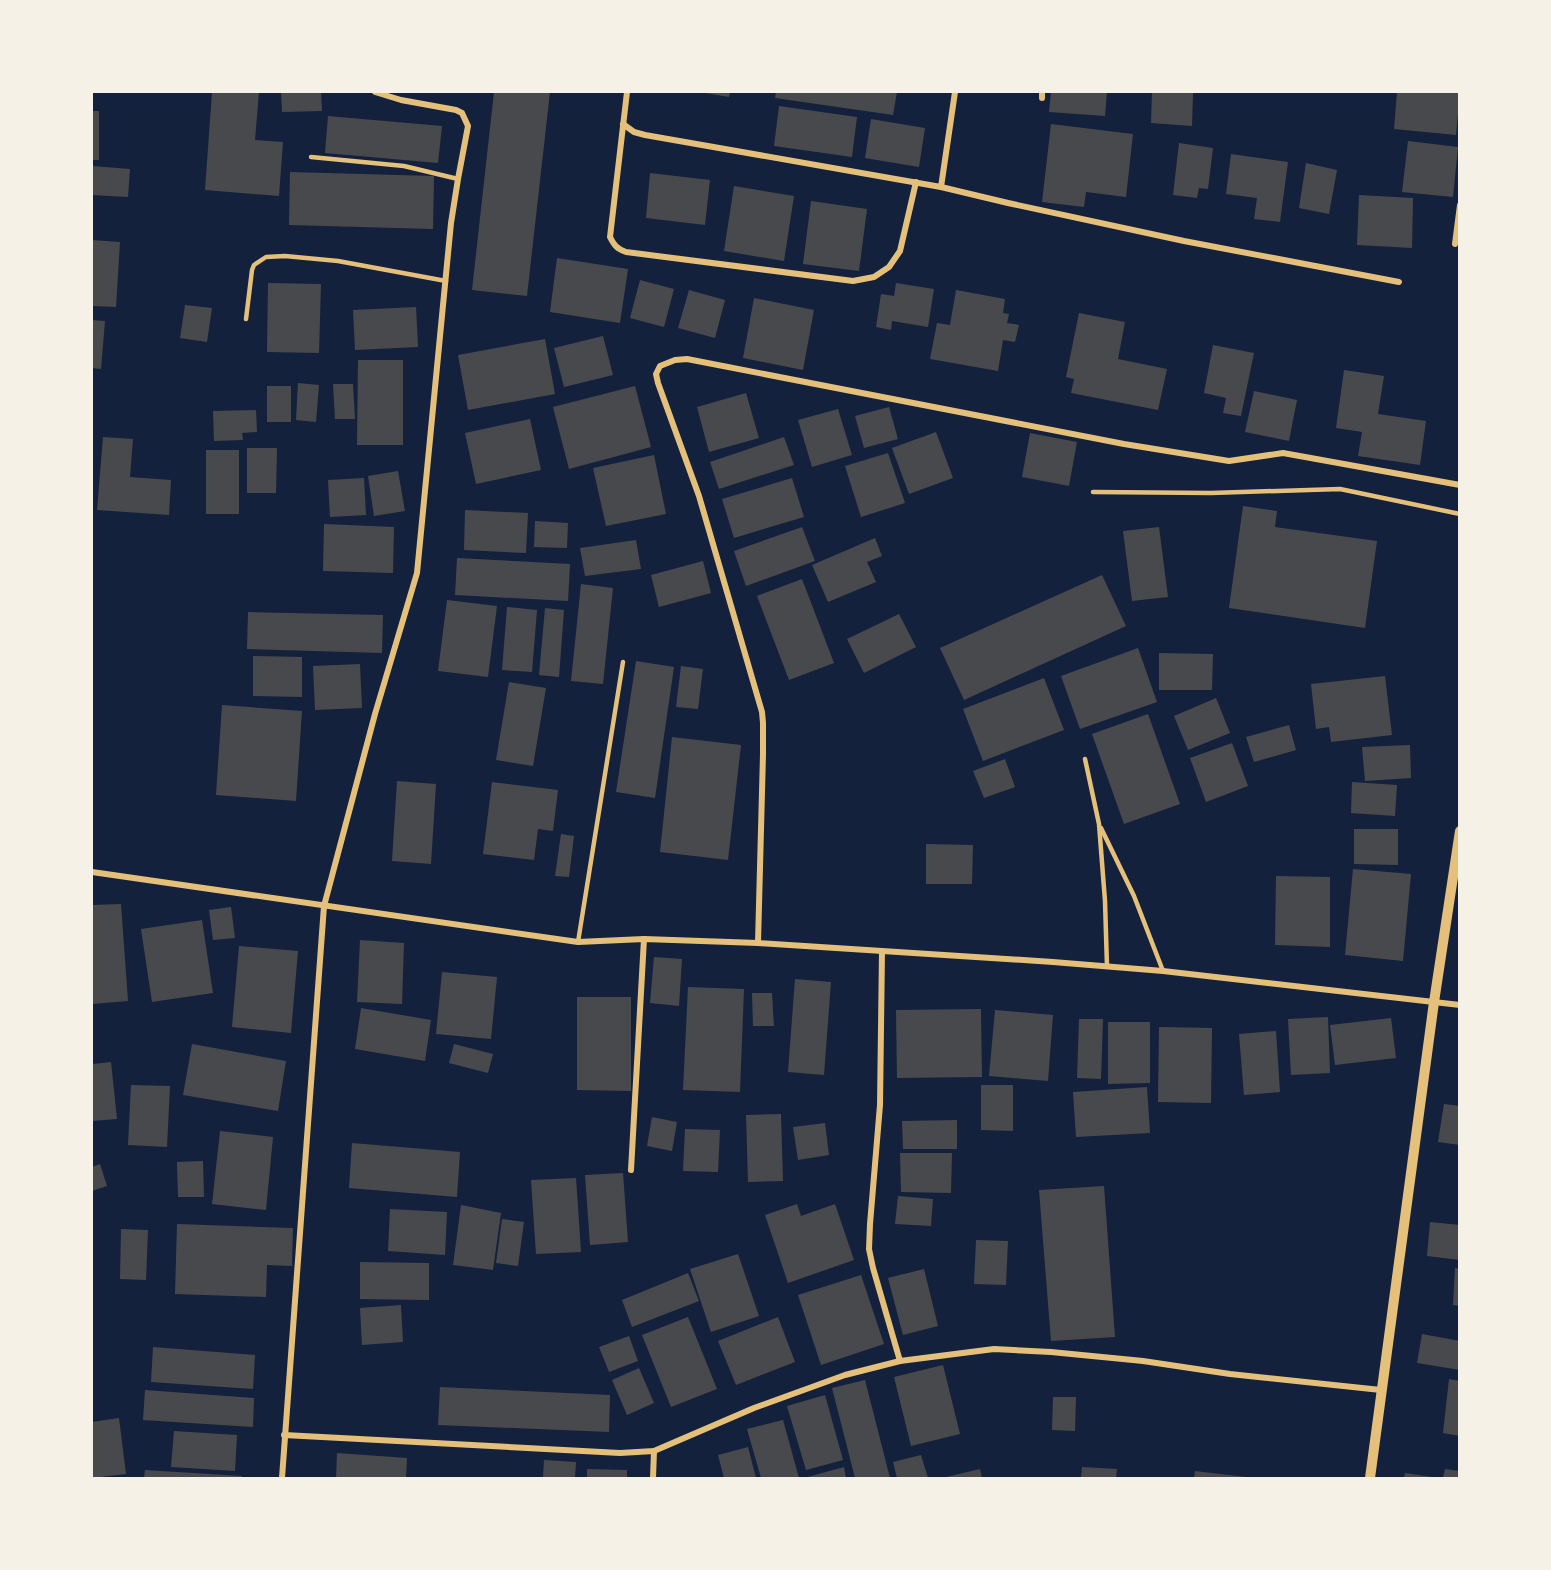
<svg xmlns="http://www.w3.org/2000/svg" width="1551" height="1570" font-family="Overpass,sans-serif">
<style>
.building{fill:#48494c}
.lines{fill:none;stroke-linecap:round;stroke-linejoin:round}
.service{stroke:#e5c07b;stroke-width:4.5}
.minor{stroke:#e5c07b;stroke-width:6}
.tertiary{stroke:#e5c07b;stroke-width:10}
</style>
<rect width="100%" height="100%" fill="#14213d"/>
<g class="building">
<polygon points="212,92 259,92 255,140 283,142 279,196 205,190"/>
<polygon points="281,92 321,92 322,111 282,112"/>
<polygon points="494,92 550,92 527,296 472,290"/>
<polygon points="705,92 730,92 729,97 705,93"/>
<polygon points="776,92 897,92 893,115 775,98"/>
<polygon points="1051,92 1107,92 1105,116 1049,112"/>
<polygon points="1152,92 1193,93 1192,126 1151,123"/>
<polygon points="1397,92 1460,92 1456,135 1394,129"/>
<polygon points="779,106 857,117 852,157 774,146"/>
<rect x="92" y="111" width="7" height="49"/>
<polygon points="328,116 442,126 438,163 325,153"/>
<polygon points="871,119 925,128 919,167 865,158"/>
<polygon points="1051,124 1133,134 1126,197 1086,192 1084,207 1042,202"/>
<polygon points="1408,141 1458,147 1453,197 1402,192"/>
<polygon points="1179,143 1213,148 1208,189 1199,188 1197,198 1173,195"/>
<polygon points="1231,154 1288,162 1280,222 1254,219 1257,198 1226,194"/>
<polygon points="1306,163 1337,170 1329,214 1299,208"/>
<polygon points="92,166 130,169 128,197 92,195"/>
<polygon points="290,172 434,176 433,229 289,225"/>
<polygon points="650,173 710,180 705,225 646,218"/>
<polygon points="734,186 794,196 784,261 724,251"/>
<polygon points="1359,195 1413,198 1412,248 1357,245"/>
<polygon points="811,201 867,209 859,271 803,264"/>
<polygon points="92,240 120,242 116,307 92,306"/>
<polygon points="557,258 628,269 620,323 550,312"/>
<polygon points="640,280 674,289 664,327 630,318"/>
<polygon points="268,283 321,284 319,353 267,352"/>
<polygon points="896,283 934,289 928,327 892,321 891,330 876,327 881,294 894,296"/>
<polygon points="689,290 725,300 715,338 678,328"/>
<polygon points="956,290 1005,299 1003,313 1009,314 1007,323 1019,325 1015,342 1003,340 998,371 930,359 937,323 950,325"/>
<polygon points="754,298 814,310 803,370 743,358"/>
<polygon points="185,305 212,308 207,342 180,338"/>
<polygon points="416,307 418,347 355,350 353,310"/>
<polygon points="1079,313 1125,322 1118,359 1167,369 1158,410 1071,393 1074,379 1066,377"/>
<polygon points="92,320 105,321 101,369 92,368"/>
<polygon points="603,336 613,375 564,387 554,348"/>
<polygon points="545,339 555,394 468,410 458,355"/>
<polygon points="1213,345 1254,353 1241,416 1223,413 1226,398 1204,393"/>
<polygon points="358,360 403,360 403,445 357,445"/>
<polygon points="1344,370 1384,376 1378,414 1426,421 1420,465 1358,456 1362,432 1336,428"/>
<polygon points="298,383 319,385 316,422 296,420"/>
<polygon points="333,384 353,384 355,419 335,419"/>
<rect x="267" y="386" width="24" height="36"/>
<polygon points="635,386 651,447 569,469 553,407"/>
<polygon points="1254,391 1297,400 1289,441 1245,432"/>
<polygon points="746,393 759,438 709,452 697,407"/>
<polygon points="889,407 898,439 864,448 855,416"/>
<polygon points="838,409 852,455 812,467 798,420"/>
<polygon points="256,410 257,432 242,433 243,440 214,441 213,411"/>
<polygon points="530,419 541,470 476,484 465,433"/>
<polygon points="936,432 953,478 909,494 892,448"/>
<polygon points="1030,433 1077,442 1069,486 1022,477"/>
<polygon points="103,437 133,439 130,477 171,480 169,515 97,510"/>
<polygon points="784,437 794,465 719,489 710,462"/>
<polygon points="247,448 277,448 276,493 247,493"/>
<rect x="206" y="450" width="33" height="64"/>
<polygon points="888,453 905,503 861,517 845,466"/>
<polygon points="654,455 666,514 606,526 593,468"/>
<polygon points="398,471 405,511 374,516 368,476"/>
<polygon points="364,478 366,515 330,517 328,480"/>
<polygon points="792,478 804,517 734,538 722,499"/>
<polygon points="1243,506 1277,511 1275,527 1377,541 1365,628 1229,608"/>
<polygon points="465,510 528,513 526,553 464,550"/>
<polygon points="535,521 568,523 567,548 534,547"/>
<polygon points="324,524 394,527 393,573 323,571"/>
<polygon points="802,527 815,561 746,586 734,551"/>
<polygon points="1159,527 1168,597 1132,601 1123,531"/>
<polygon points="875,538 882,556 867,562 876,582 828,602 812,565"/>
<polygon points="636,540 641,569 585,576 580,548"/>
<polygon points="457,558 570,564 568,601 455,595"/>
<polygon points="703,561 711,593 659,607 651,575"/>
<polygon points="1102,575 1126,626 964,700 940,648"/>
<polygon points="802,579 834,663 789,680 757,596"/>
<polygon points="581,584 613,588 603,684 571,681"/>
<polygon points="447,600 497,606 488,677 438,671"/>
<polygon points="507,607 537,610 532,672 502,670"/>
<polygon points="545,608 564,610 559,677 539,675"/>
<polygon points="248,612 383,615 382,653 247,649"/>
<polygon points="899,614 916,647 864,673 847,639"/>
<polygon points="1138,648 1157,702 1080,729 1061,676"/>
<polygon points="1159,653 1213,654 1212,690 1159,690"/>
<polygon points="253,656 302,657 302,697 253,696"/>
<polygon points="636,661 674,667 655,798 616,792"/>
<polygon points="360,664 362,708 315,710 313,666"/>
<polygon points="681,666 703,669 698,709 676,707"/>
<polygon points="1385,676 1392,735 1331,742 1329,727 1316,729 1311,684"/>
<polygon points="1044,678 1064,730 983,761 963,709"/>
<polygon points="509,682 546,688 533,766 496,760"/>
<polygon points="1216,698 1230,733 1188,750 1174,716"/>
<polygon points="222,705 302,711 296,801 216,795"/>
<polygon points="1148,714 1180,804 1124,824 1092,734"/>
<polygon points="1289,725 1296,750 1254,762 1246,737"/>
<polygon points="672,737 741,745 728,860 660,852"/>
<polygon points="1232,743 1248,786 1206,802 1190,758"/>
<polygon points="1410,745 1411,778 1365,781 1362,747"/>
<polygon points="1005,759 1015,787 984,798 973,771"/>
<polygon points="397,781 436,784 431,864 392,861"/>
<polygon points="492,782 558,790 553,831 538,829 534,860 483,854"/>
<polygon points="1352,782 1397,785 1395,816 1351,813"/>
<polygon points="1354,829 1398,829 1398,865 1354,864"/>
<polygon points="561,834 574,836 569,877 555,876"/>
<polygon points="926,844 973,845 972,884 926,884"/>
<polygon points="1353,869 1411,874 1403,961 1345,955"/>
<polygon points="1276,876 1330,877 1330,947 1275,945"/>
<polygon points="121,904 128,1001 92,1004 92,905"/>
<polygon points="231,907 235,938 213,940 209,910"/>
<polygon points="202,920 213,993 152,1002 141,929"/>
<polygon points="360,940 404,943 402,1004 357,1002"/>
<polygon points="239,946 298,951 291,1033 232,1027"/>
<polygon points="654,957 682,959 679,1006 650,1003"/>
<polygon points="442,972 497,977 491,1039 436,1034"/>
<polygon points="795,979 831,982 824,1075 788,1072"/>
<polygon points="688,987 744,989 740,1092 683,1090"/>
<polygon points="752,993 772,993 774,1026 753,1026"/>
<polygon points="577,997 631,997 631,1091 577,1090"/>
<polygon points="361,1008 431,1020 425,1061 355,1049"/>
<polygon points="981,1009 982,1077 897,1078 896,1010"/>
<polygon points="995,1010 1053,1015 1048,1081 989,1076"/>
<polygon points="1328,1017 1330,1073 1291,1075 1288,1019"/>
<polygon points="1391,1018 1396,1058 1335,1065 1330,1025"/>
<polygon points="1079,1019 1103,1019 1101,1079 1077,1078"/>
<polygon points="1108,1022 1150,1022 1150,1083 1108,1084"/>
<polygon points="1159,1027 1212,1028 1211,1103 1158,1102"/>
<polygon points="1276,1031 1280,1092 1244,1095 1239,1034"/>
<polygon points="192,1044 286,1061 278,1111 183,1095"/>
<polygon points="454,1044 493,1054 488,1073 449,1063"/>
<polygon points="111,1062 117,1119 92,1121 92,1064"/>
<polygon points="131,1085 170,1086 167,1147 128,1145"/>
<polygon points="981,1085 1013,1085 1013,1131 981,1130"/>
<polygon points="1147,1087 1150,1133 1076,1137 1073,1092"/>
<polygon points="1444,1104 1460,1106 1460,1145 1438,1142"/>
<polygon points="781,1114 783,1181 748,1182 746,1115"/>
<polygon points="652,1117 677,1122 672,1151 647,1146"/>
<polygon points="957,1120 957,1149 903,1149 902,1121"/>
<polygon points="825,1123 829,1155 798,1160 793,1127"/>
<polygon points="685,1129 720,1130 718,1172 683,1171"/>
<polygon points="220,1131 273,1137 266,1210 212,1204"/>
<polygon points="352,1143 460,1152 457,1197 349,1188"/>
<polygon points="900,1153 952,1153 951,1193 901,1192"/>
<polygon points="203,1161 204,1197 178,1197 177,1162"/>
<polygon points="100,1164 107,1186 92,1191 92,1167"/>
<polygon points="623,1173 628,1242 590,1245 585,1175"/>
<polygon points="576,1178 581,1252 536,1254 531,1180"/>
<polygon points="1104,1186 1115,1337 1051,1341 1039,1190"/>
<polygon points="898,1196 933,1199 931,1226 895,1224"/>
<polygon points="797,1204 801,1216 835,1204 854,1260 788,1283 765,1215"/>
<polygon points="461,1205 501,1213 493,1270 453,1265"/>
<polygon points="390,1209 447,1212 445,1255 388,1251"/>
<polygon points="502,1219 524,1222 518,1266 496,1263"/>
<polygon points="1430,1222 1460,1225 1460,1260 1427,1256"/>
<polygon points="177,1224 293,1228 292,1266 267,1265 266,1297 175,1294"/>
<polygon points="121,1229 148,1230 146,1280 120,1279"/>
<polygon points="976,1240 1008,1241 1006,1285 974,1284"/>
<polygon points="738,1254 759,1316 711,1332 690,1269"/>
<polygon points="360,1262 429,1263 429,1300 360,1299"/>
<polygon points="1455,1268 1460,1269 1460,1306 1453,1305"/>
<polygon points="924,1269 938,1326 903,1335 888,1278"/>
<polygon points="688,1273 699,1301 632,1327 622,1300"/>
<polygon points="861,1275 884,1344 821,1365 798,1295"/>
<polygon points="401,1305 403,1342 362,1345 360,1308"/>
<polygon points="688,1317 717,1389 671,1407 642,1335"/>
<polygon points="778,1317 795,1362 736,1385 718,1341"/>
<polygon points="1422,1334 1460,1341 1460,1370 1417,1363"/>
<polygon points="629,1336 638,1361 609,1372 599,1347"/>
<polygon points="153,1347 255,1355 253,1389 151,1382"/>
<polygon points="943,1365 960,1434 911,1446 894,1377"/>
<polygon points="639,1368 654,1403 627,1415 612,1380"/>
<polygon points="1449,1379 1460,1381 1460,1436 1443,1433"/>
<polygon points="865,1380 890,1478 855,1478 832,1388"/>
<polygon points="440,1387 610,1395 609,1432 438,1425"/>
<polygon points="145,1390 254,1398 253,1427 143,1420"/>
<polygon points="825,1395 843,1460 806,1470 787,1406"/>
<polygon points="1053,1397 1076,1397 1075,1431 1052,1430"/>
<polygon points="119,1418 126,1474 92,1478 92,1422"/>
<polygon points="783,1420 799,1478 761,1478 747,1429"/>
<polygon points="174,1431 237,1435 235,1471 171,1467"/>
<polygon points="748,1447 756,1478 724,1478 718,1455"/>
<polygon points="337,1453 407,1458 406,1478 336,1478"/>
<polygon points="921,1455 928,1478 897,1478 893,1462"/>
<polygon points="544,1460 576,1462 575,1478 543,1478"/>
<polygon points="844,1467 846,1478 804,1478"/>
<polygon points="1082,1467 1117,1469 1116,1478 1081,1478"/>
<polygon points="587,1469 627,1470 627,1478 587,1478"/>
<polygon points="980,1469 982,1478 942,1478"/>
<polygon points="1445,1469 1460,1471 1460,1478 1443,1478"/>
<polygon points="145,1470 242,1476 241,1478 144,1478"/>
<polygon points="1195,1471 1246,1477 1246,1478 1194,1478"/>
<polygon points="1405,1473 1432,1477 1432,1478 1404,1478"/>
</g>
<g class="lines">
<g class="service">
<polyline points="311,157 404,166 458,179"/>
<polyline points="246,319 252,270 254,265 266,257 285,256 338,261 446,281"/>
<polyline points="1093,492 1211,493 1340,489 1460,514"/>
<polyline points="1085,759 1099,824 1105,901 1107,967"/>
<polyline points="1101,828 1134,896 1163,971"/>
<polyline points="578,942 623,662"/>
</g>
<g class="minor">
<path d="M627 92 610 237C614 245 617 249 626 252L853 281 874 277 889 267 900 251 916 182"/>
<polyline points="1042,98 1042,92"/>
<polyline points="623,124 634,132 645,135 941,187 1008,203 1184,241 1399,282"/>
<polyline points="941,187 955,92"/>
<polyline points="1455,244 1460,205"/>
<polyline points="92,872 578,942 644,939 758,943 1053,962 1163,971 1460,1005"/>
<polyline points="758,943 763,754 763,723 762,712 699,496 658,383 656,374 660,366 675,360 687,359 1124,444 1229,461 1283,453 1460,485"/>
<polyline points="882,951 880,1105 870,1224 869,1249 873,1268 900,1361"/>
<polyline points="631,1170 644,939"/>
<polyline points="284,1435 620,1453 654,1451 754,1408 845,1375 900,1361 994,1349 1051,1352 1143,1361 1230,1374 1381,1390"/>
<polyline points="282,1478 324,906 375,714 417,573 451,223 458,179 468,126 462,113 456,110 401,100 375,92"/>
<polyline points="653,1478 654,1451"/>
</g>
<polyline class="tertiary" points="1370,1478 1434,1002 1460,831"/>
</g>
<rect width="1551" height="1570" fill="none" stroke="#f6f1e7" stroke-width="186"/>
</svg>
